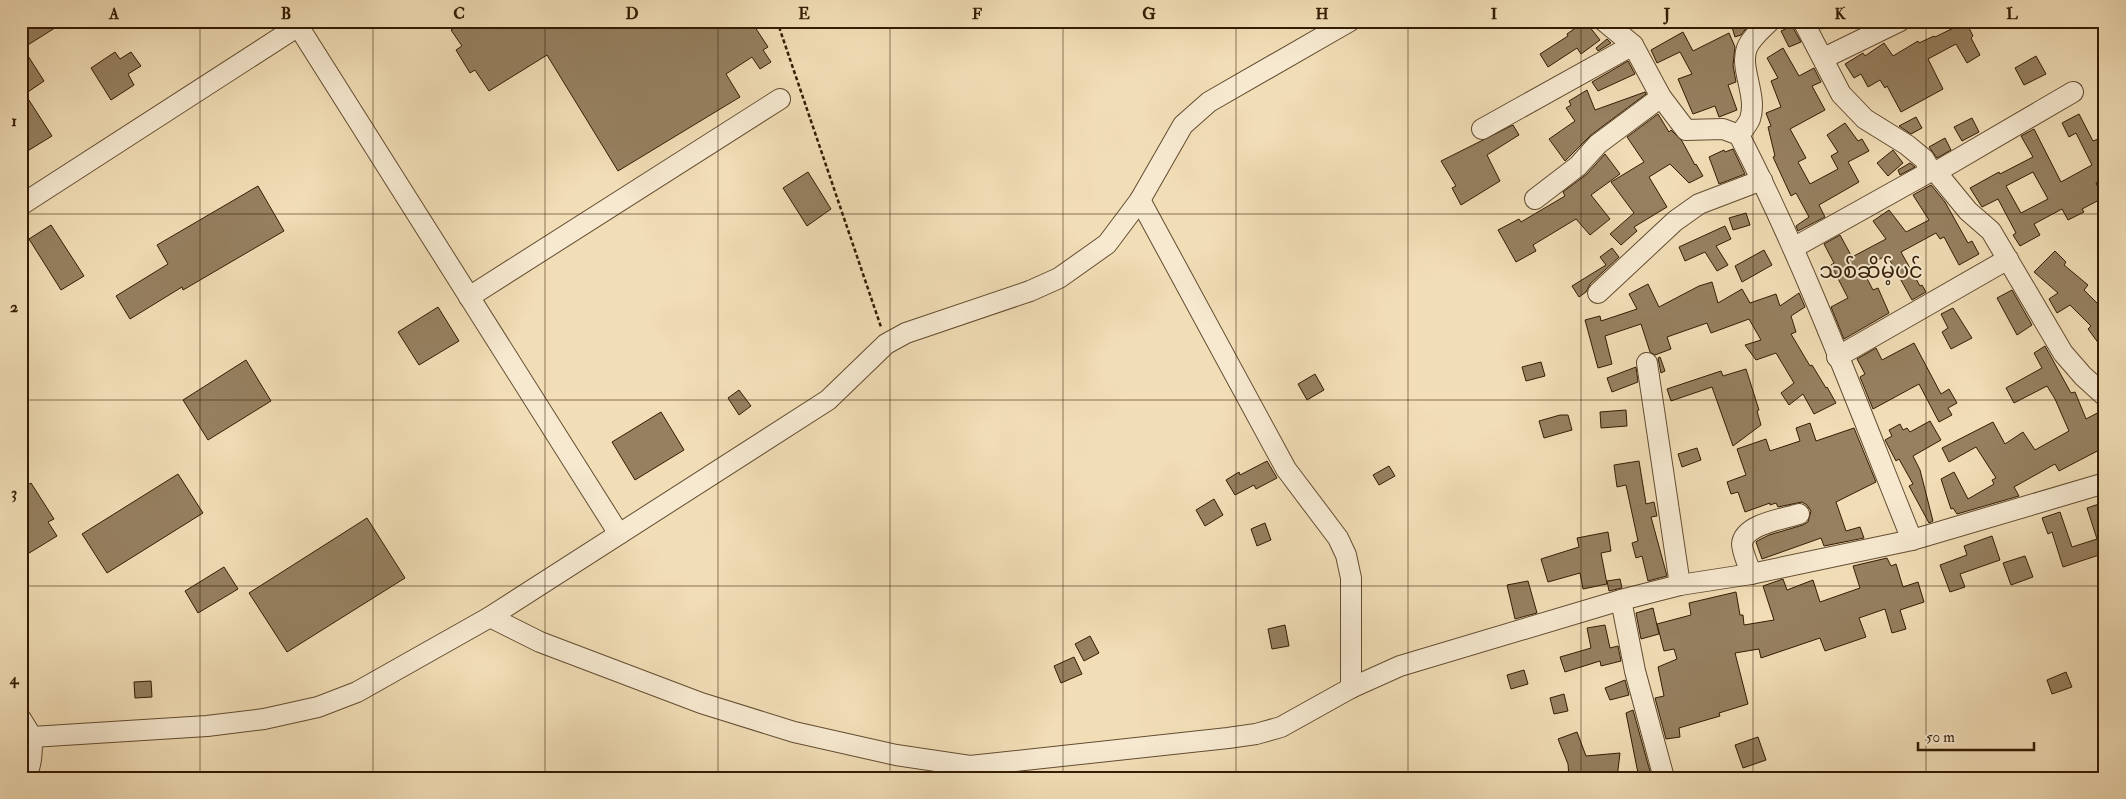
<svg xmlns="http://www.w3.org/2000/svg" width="2126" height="799" font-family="'IM FELL Double Pica','Noto Sans Myanmar',serif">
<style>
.building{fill:#968060;stroke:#341c03;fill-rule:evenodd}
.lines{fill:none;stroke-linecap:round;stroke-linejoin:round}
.minor-casing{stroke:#634c30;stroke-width:22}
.path{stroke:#341c03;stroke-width:2.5;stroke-dasharray:4 2.5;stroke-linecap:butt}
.minor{stroke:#f6e9d0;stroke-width:20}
.grid{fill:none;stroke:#341c03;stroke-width:1;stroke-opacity:0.55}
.labels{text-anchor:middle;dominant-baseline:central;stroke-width:4;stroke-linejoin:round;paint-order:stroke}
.quarter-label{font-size:21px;fill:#341c03;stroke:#f6e9d0}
.neatline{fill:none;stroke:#341c03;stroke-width:2}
.grid-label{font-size:16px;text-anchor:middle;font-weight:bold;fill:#341c03}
</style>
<rect width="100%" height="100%" fill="#f1ddb6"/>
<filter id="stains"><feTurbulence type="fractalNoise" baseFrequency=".004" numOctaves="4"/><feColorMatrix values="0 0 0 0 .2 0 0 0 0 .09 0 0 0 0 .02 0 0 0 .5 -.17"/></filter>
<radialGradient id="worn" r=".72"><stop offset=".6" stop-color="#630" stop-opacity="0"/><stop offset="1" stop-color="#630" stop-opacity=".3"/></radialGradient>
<g class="building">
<polygon points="21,21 66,21 23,48 44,81 25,94 52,136 21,155"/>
<polygon points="465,21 751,21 768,47 763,50 771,62 760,69 752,57 726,74 740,97 618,171 547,55 489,91 475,70 470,73 456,50 462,46 451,30"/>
<polygon points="1585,21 1600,40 1581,54 1577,48 1548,67 1540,54 1568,36 1567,34"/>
<polygon points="1730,21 1747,21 1748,26 1741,35 1735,37"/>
<polygon points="1817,21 1839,21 1839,23 1821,29"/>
<polygon points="1966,22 1973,36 1971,38 1980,55 1967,63 1956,44 1928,59 1943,89 1901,112 1887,86 1885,88 1880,80 1868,87 1861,74 1854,78 1845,64 1863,53 1865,56 1884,43 1893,56 1918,41 1919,43 1934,36 1935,37"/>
<polygon points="1792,26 1801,42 1789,47 1781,31"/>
<polygon points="1683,32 1693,51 1729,33 1735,47 1733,65 1736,82 1728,85 1737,110 1719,117 1715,106 1693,114 1678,79 1692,74 1680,52 1657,63 1651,50"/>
<polygon points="1607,39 1611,43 1598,51 1596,48"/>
<polygon points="1783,48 1799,76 1814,68 1821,82 1812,86 1825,110 1790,129 1806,158 1798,162 1810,184 1838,169 1831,156 1838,152 1827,135 1845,123 1858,141 1862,139 1869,151 1848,162 1859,182 1819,205 1825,217 1798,231 1796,226 1809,217 1796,193 1791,196 1773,157 1775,156 1768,127 1771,126 1766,113 1781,107 1771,81 1778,78 1767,58"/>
<polygon points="115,52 120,59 131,52 141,66 128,74 134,85 111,100 91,68"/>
<polygon points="2036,56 2046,74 2024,85 2015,68"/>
<polygon points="1628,61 1635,74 1598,91 1592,82"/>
<polygon points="1587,90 1595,110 1645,92 1646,94 1591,135 1565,161 1549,139 1575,121 1566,108 1571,105 1569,101"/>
<polygon points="1658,114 1669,132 1671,130 1682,141 1695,165 1696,164 1703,176 1689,183 1670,164 1649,177 1667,207 1634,227 1637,231 1621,245 1610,234 1634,213 1611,182 1644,162 1627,137"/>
<path d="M2079 114 2093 141 2098 139 2105 151V189L2100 180 2096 183 2103 198 2082 209 2084 212 2068 220 2062 209 2034 224 2040 235 2020 246 2013 235 2016 233 1998 199 1982 207 1970 188 1999 172 2000 174 2033 157 2021 136 2034 129 2061 182 2092 165 2076 133 2069 137 2062 123ZM2033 172 2048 199 2021 213 2006 186Z"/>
<polygon points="1916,117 1922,128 1911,134 1899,126"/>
<polygon points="1972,118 1979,132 1962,141 1954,127"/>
<polygon points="1513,125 1519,135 1487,155 1500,181 1461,205 1452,188 1456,186 1441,161"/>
<polygon points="1945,138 1951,150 1937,158 1929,147"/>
<polygon points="1733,149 1745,174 1719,184 1709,157 1724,150 1725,152"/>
<polygon points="1893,150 1903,163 1888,176 1877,163"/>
<polygon points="1605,154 1620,174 1591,195 1610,219 1590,235 1576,219 1533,245 1536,251 1516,262 1498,230 1519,219 1521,222 1565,196 1563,192 1587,174"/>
<polygon points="1910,163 1915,167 1900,175 1898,170"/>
<polygon points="808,172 831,209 807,226 783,188"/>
<polygon points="1931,185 1945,202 1968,243 1972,241 1979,254 1959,265 1944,237 1940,239 1936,233 1901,252 1920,286 1922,285 1926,292 1912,300 1887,255 1862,269 1873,290 1878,288 1889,313 1844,339 1831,307 1848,298 1831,265 1834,263 1824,244 1840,235 1852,257 1886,239 1873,221 1889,210 1906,232 1929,220 1913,195"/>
<polygon points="258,186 284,231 183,290 182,287 130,319 116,296 168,264 157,245"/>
<polygon points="1746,213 1750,225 1733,230 1729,218"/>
<polygon points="51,225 84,276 61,290 29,239"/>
<polygon points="1725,226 1731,239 1716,246 1728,265 1717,271 1705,252 1685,261 1679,247"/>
<polygon points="1612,248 1619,257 1590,284 1586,292 1579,297 1572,286 1606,265 1600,257"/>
<polygon points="1764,250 1772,265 1742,282 1735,266"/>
<polygon points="2055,251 2066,262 2064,265 2088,285 2084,290 2105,311 2105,352 2088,329 2091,326 2070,305 2057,313 2049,299 2058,293 2034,272"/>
<polygon points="1712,282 1718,303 1742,289 1750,303 1776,294 1780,306 1799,293 1805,307 1791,316 1796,332 1791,334 1810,366 1812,365 1826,388 1827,387 1836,403 1814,414 1803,394 1789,405 1781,393 1794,383 1776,353 1756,360 1745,345 1761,340 1749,319 1711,333 1707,323 1667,337 1671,349 1655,355 1650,352 1641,324 1605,336 1612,364 1598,368 1585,320 1600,316 1601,321 1637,309 1629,294 1648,284 1659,307 1699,286"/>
<polygon points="2012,290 2032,325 2017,335 1997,298"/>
<polygon points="438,307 459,341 419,365 398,332"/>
<polygon points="1953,308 1972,338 1951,349 1942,332 1948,328 1941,314"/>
<polygon points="1914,343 1941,394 1949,389 1957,403 1948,408 1952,415 1939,422 1919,384 1873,409 1860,377 1865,374 1857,359 1876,348 1882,360"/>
<polygon points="2045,346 2071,393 2075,392 2086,419 2105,409 2105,447 2059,471 2055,464 2014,487 2019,496 1957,514 1953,508 1951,509 1941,479 1954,472 1968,499 1994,484 1992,480 1996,478 1976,447 1949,462 1942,448 1993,422 2005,444 2023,432 2035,450 2069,431 2055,399 2047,386 2014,403 2006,388 2042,368 2034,353"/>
<polygon points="1660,357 1665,371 1661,373 1658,358"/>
<polygon points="246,360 271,401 208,440 183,400"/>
<polygon points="1541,362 1545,376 1526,381 1522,367"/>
<polygon points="1636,367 1638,382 1612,392 1607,378"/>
<polygon points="1746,369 1759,410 1757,411 1761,425 1733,446 1712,387 1671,401 1667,389 1721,371 1723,376"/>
<polygon points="1315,374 1324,390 1307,400 1298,384"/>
<polygon points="739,390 751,406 739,415 728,398"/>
<polygon points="1626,410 1627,426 1601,428 1600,412"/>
<polygon points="661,412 684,450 635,480 612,442"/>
<polygon points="1560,415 1568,415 1572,430 1544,438 1539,421"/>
<polygon points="1930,421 1941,440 1913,456 1920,470 1933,521 1929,523 1909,486 1913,484 1899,459 1896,461 1885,440 1892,436 1889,430 1900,424 1903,430 1907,428 1910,432"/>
<polygon points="1810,423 1816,441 1854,428 1876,482 1836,502 1846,531 1860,527 1864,538 1824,546 1821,538 1762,559 1756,542 1757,541 1769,535 1803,525 1808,522 1811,511 1807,505 1802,502 1778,507 1776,503 1770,505 1770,503 1745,512 1738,492 1731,494 1727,482 1746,475 1737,449 1766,439 1770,451 1800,441 1796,428"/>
<polygon points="1697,448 1701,460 1682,467 1678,454"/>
<polygon points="1267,461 1277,478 1256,489 1254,485 1235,495 1226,480 1239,472 1240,475"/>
<polygon points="1639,461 1646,504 1654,502 1657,516 1651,517 1667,576 1648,581 1642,556 1636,558 1632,543 1638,541 1626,485 1617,487 1614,465"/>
<polygon points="1389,466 1395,476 1379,485 1373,475"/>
<polygon points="178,474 203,513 107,573 82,534"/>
<polygon points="31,483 54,519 48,522 57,536 21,558 21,489"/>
<polygon points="1214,499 1223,515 1205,526 1196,510"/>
<polygon points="2105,502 2105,553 2063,567 2052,532 2048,534 2042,518 2060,512 2072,547 2097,539 2087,508"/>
<polygon points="367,518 405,578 287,652 249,593"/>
<polygon points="1265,523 1271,540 1257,546 1251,529"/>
<polygon points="1608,532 1611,551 1601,553 1607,584 1583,589 1580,573 1548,582 1541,559 1579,547 1577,538"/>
<polygon points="1992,536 2000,560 1960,574 1965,587 1950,592 1940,565 1967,555 1964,546"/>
<polygon points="2025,556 2033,577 2011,585 2003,563"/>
<polygon points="1887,558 1891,566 1896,564 1903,587 1918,582 1924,602 1900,610 1906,629 1892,633 1885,609 1859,618 1866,637 1825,651 1820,638 1761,658 1759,649 1735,653 1748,704 1719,713 1720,716 1679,728 1680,737 1666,739 1655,698 1664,696 1658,667 1677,659 1674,649 1664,651 1657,624 1691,615 1689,603 1736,592 1740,615 1743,615 1744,625 1774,620 1763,586 1783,579 1787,590 1813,580 1820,602 1860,588 1853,566"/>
<polygon points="224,567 238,589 198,613 185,591"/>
<polygon points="1620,579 1622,588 1609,591 1607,581"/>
<polygon points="1528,581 1537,613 1515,619 1507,585"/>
<polygon points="1653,608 1659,634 1641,639 1636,613"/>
<polygon points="1285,625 1289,646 1272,649 1268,629"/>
<polygon points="1605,625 1610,648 1618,646 1621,661 1601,666 1600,661 1565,672 1560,657 1591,648 1587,628"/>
<polygon points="1090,636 1099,653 1084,661 1075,644"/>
<polygon points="1074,657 1082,674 1061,683 1054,666"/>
<polygon points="1524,670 1528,684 1511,689 1507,675"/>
<polygon points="2066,672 2072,687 2052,694 2047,680"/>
<polygon points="1625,680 1629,695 1610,700 1605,688"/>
<polygon points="151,681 152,697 135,698 134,682"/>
<polygon points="1564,694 1568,711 1554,714 1550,698"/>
<polygon points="1633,710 1651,775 1639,778 1626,713"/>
<polygon points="1577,732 1586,756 1620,753 1617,778 1569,778 1568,764 1558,739"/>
<polygon points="1758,737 1766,760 1743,768 1735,745"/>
</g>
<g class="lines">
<g class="minor-casing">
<g id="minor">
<polyline points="295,21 619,534"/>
<path d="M1604 21 1633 45 1661 97 1686 130 1723 129 1739 135C1806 265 1857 404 1912 540"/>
<polyline points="1803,21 1841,94 1865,119 1907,145 1924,159 1931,171 1936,172 1968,211 1991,231 2063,353 2083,376 2105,396"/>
<polyline points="1824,58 1900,21"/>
<polyline points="1482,129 1633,45"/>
<path d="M1739 135C1743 130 1748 124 1750 119 1758 96 1739 68 1747 48 1751 38 1762 29 1770 21"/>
<polyline points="1936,172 2073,92"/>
<polyline points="1535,199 1578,166 1598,144 1661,97"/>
<polyline points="1140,200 1286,469 1338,538 1346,555 1351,578 1351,688"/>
<polyline points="21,205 306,21"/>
<polyline points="1793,248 1931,171"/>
<polyline points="1598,293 1675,221 1699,204 1762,180"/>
<polyline points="469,297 780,99"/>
<polyline points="1837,357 2008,259"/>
<polyline points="1647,363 1680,585"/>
<path d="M1751 574C1749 566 1742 552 1742 544 1744 524 1783 519 1799 514"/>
<polyline points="1621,600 1635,671 1664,778"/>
<polyline points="490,617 828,400 886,344 906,333 1030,291 1059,278 1107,244 1140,200 1183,125 1209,102 1350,21"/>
<polyline points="21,719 32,737"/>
<path d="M25 778C32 765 32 752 32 737L207 726 264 719 318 707 357 692 490 617 540 642 701 703 794 732 896 755 970 766 1228 738 1256 734 1281 727 1351 688 1400 666 1621 600 1680 585 1751 574 1912 540 2105 483"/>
</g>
</g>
<polyline class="path" points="777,21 881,327"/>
<use href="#minor" class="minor"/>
</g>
<path class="grid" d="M200 21V778M373 21V778M545 21V778M718 21V778M890 21V778M1063 21V778M1236 21V778M1408 21V778M1581 21V778M1753 21V778M1926 21V778M21 214H2105M21 400H2105M21 586H2105"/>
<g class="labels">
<g class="quarter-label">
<text x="1871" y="271">သစ်ဆိမ့်ပင်</text>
</g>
</g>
<rect width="2126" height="799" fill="none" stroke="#f1ddb6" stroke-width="55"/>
<path d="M1918 742v8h116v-8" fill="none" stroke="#341c03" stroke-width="2.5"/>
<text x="1926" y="742" font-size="15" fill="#341c03" stroke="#f6e9d0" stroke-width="4" paint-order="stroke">50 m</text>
<rect x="28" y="28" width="2070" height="744" class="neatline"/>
<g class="grid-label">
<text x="114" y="19">A</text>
<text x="286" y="19">B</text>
<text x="459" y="19">C</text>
<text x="632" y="19">D</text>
<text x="804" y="19">E</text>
<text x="977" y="19">F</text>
<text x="1149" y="19">G</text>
<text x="1322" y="19">H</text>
<text x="1494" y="19">I</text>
<text x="1667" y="19">J</text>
<text x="1840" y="19">K</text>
<text x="2012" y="19">L</text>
<text x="14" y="126">1</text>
<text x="14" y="312">2</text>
<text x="14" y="498">3</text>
<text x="14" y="684">4</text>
</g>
<rect width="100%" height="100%" filter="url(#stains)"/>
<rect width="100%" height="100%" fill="url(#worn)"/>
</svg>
